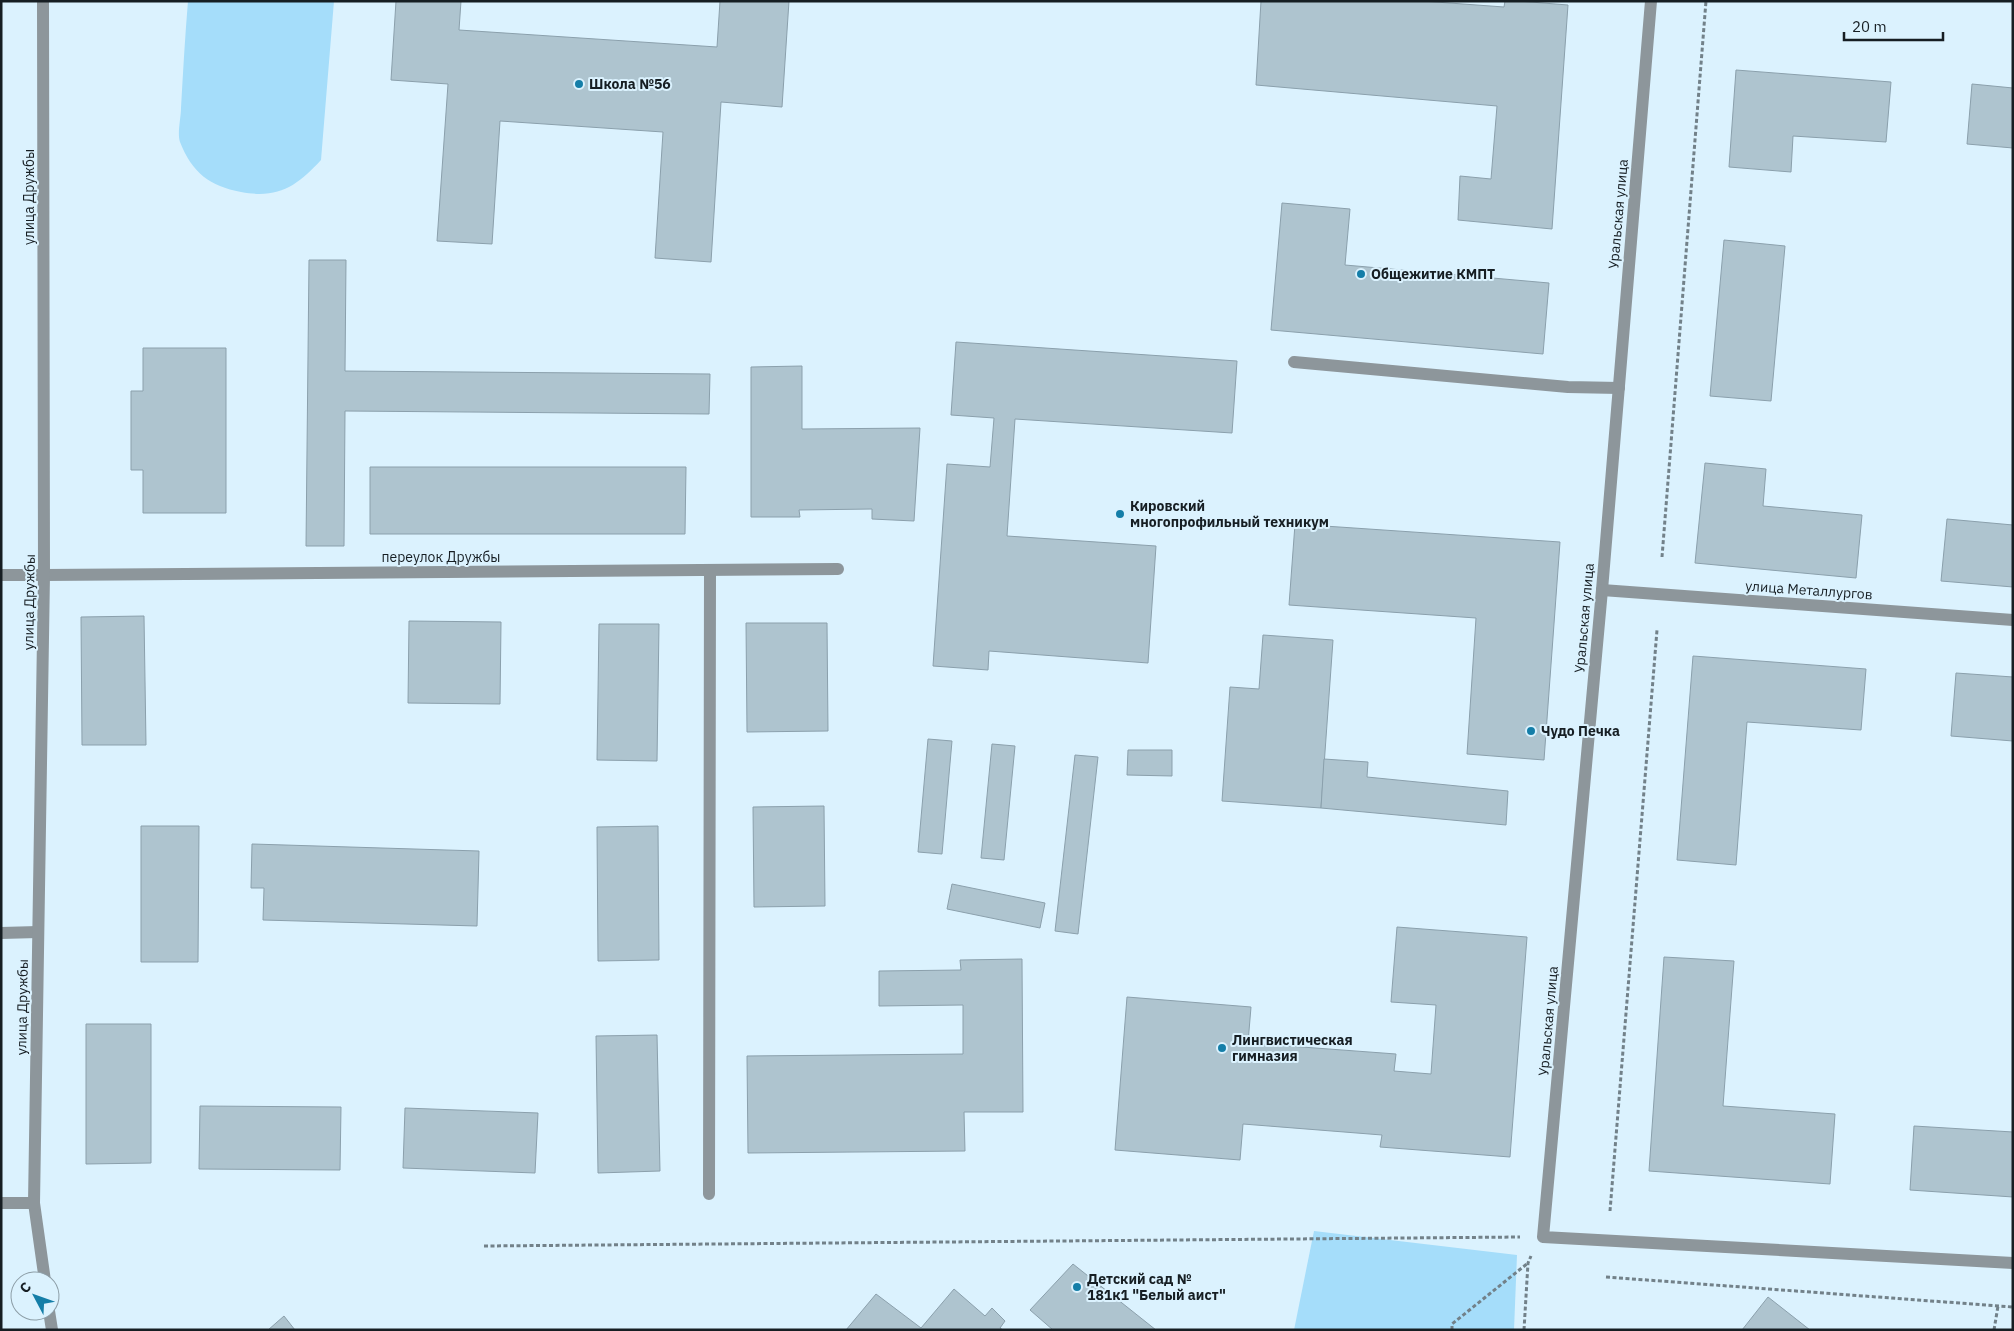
<svg xmlns="http://www.w3.org/2000/svg" width="2014" height="1331" font-family="'IBM Plex Sans',sans-serif">
<style>
.green{fill:#a5ddfa}
.building{fill:#aec4cf;stroke:#8ba0ac}
.lines{fill:none;stroke-linecap:round;stroke-linejoin:round}
.path{stroke:#728189;stroke-width:3;stroke-dasharray:4 2.5;stroke-linecap:butt}
.service{stroke:#8d969b;stroke-width:12}
.minor{stroke:#8d969b;stroke-width:12}
.poi-dot{fill:#147ea8;stroke:#dbf2fe;stroke-width:2}
.labels{text-anchor:middle;dominant-baseline:central;stroke-width:4;stroke-linejoin:round;paint-order:stroke}
.poi-label{font-size:14px;font-weight:bold;fill:#161e23;stroke:#dbf2fe;text-anchor:start}
.street-label{font-size:14px;fill:#161e23;stroke:#dbf2fe}
</style>
<rect width="100%" height="100%" fill="#dbf2fe"/>
<g class="green">
<path d="M188 1H334L321 160C297 186 279 199 241 192 210 186 192 173 180 142 177 133 181 118 181 108 183 72 185 37 188 1Z"/>
<polygon points="1314,1231 1517,1255 1514,1330 1294,1330"/>
</g>
<g class="building">
<polygon points="396,1 461,1 459,30 717,47 720,1 789,1 782,107 721,102 711,262 655,258 663,132 500,121 492,244 437,241 448,84 391,80"/>
<polygon points="1261,1 1422,1 1504,7 1505,1 1518,1 1568,5 1552,229 1458,220 1460,176 1491,179 1497,106 1256,85"/>
<polygon points="1736,70 1891,82 1886,142 1793,136 1791,172 1729,167"/>
<polygon points="1972,84 2013,88 2013,148 1967,144"/>
<polygon points="1282,203 1350,209 1345,265 1549,283 1543,354 1271,330"/>
<polygon points="1724,240 1785,246 1771,401 1710,396"/>
<polygon points="309,260 346,260 345,371 710,374 709,414 345,411 344,546 306,546"/>
<polygon points="956,342 1237,361 1232,433 1015,419 1007,536 1156,546 1148,663 989,651 988,670 933,666 947,464 990,467 994,418 951,415"/>
<polygon points="143,348 226,348 226,513 143,513 143,470 131,470 131,391 143,391"/>
<polygon points="802,366 802,429 920,428 914,521 872,519 872,509 799,510 800,517 751,517 751,367"/>
<polygon points="1705,463 1766,469 1763,506 1862,515 1856,578 1695,563"/>
<polygon points="370,467 686,467 685,534 370,534"/>
<polygon points="1947,519 2013,525 2013,587 1941,581"/>
<polygon points="1295,524 1560,542 1544,760 1467,754 1476,618 1289,605"/>
<polygon points="144,616 146,745 82,745 81,617"/>
<polygon points="409,621 501,622 500,704 408,703"/>
<polygon points="746,623 827,623 828,731 747,732"/>
<polygon points="599,624 659,624 657,761 597,760"/>
<polygon points="1263,635 1333,640 1321,808 1222,801 1230,687 1259,689"/>
<polygon points="1693,656 1866,669 1861,730 1747,722 1736,865 1677,860"/>
<polygon points="1956,673 2013,677 2013,741 1951,736"/>
<polygon points="928,739 952,741 942,854 918,852"/>
<polygon points="992,744 1015,746 1004,860 981,858"/>
<polygon points="1128,750 1172,750 1172,776 1127,775"/>
<polygon points="1075,755 1098,757 1078,934 1055,931"/>
<polygon points="1324,759 1368,762 1367,777 1508,791 1506,825 1321,808"/>
<polygon points="824,806 825,906 754,907 753,807"/>
<polygon points="141,826 199,826 198,962 141,962"/>
<polygon points="658,826 659,960 598,961 597,827"/>
<polygon points="252,844 479,851 477,926 263,920 264,888 251,888"/>
<polygon points="952,884 1045,903 1040,928 947,909"/>
<polygon points="1397,927 1527,937 1510,1157 1380,1147 1382,1135 1243,1124 1240,1160 1115,1150 1127,997 1251,1007 1248,1043 1396,1054 1394,1071 1431,1074 1436,1005 1391,1002"/>
<polygon points="1664,957 1734,961 1723,1106 1835,1114 1830,1184 1649,1171"/>
<polygon points="1022,959 1023,1112 964,1112 965,1151 748,1153 747,1056 963,1054 963,1005 879,1006 879,971 961,970 960,960"/>
<polygon points="86,1024 151,1024 151,1163 86,1164"/>
<polygon points="657,1035 660,1171 598,1173 596,1036"/>
<polygon points="200,1106 341,1107 340,1170 199,1169"/>
<polygon points="405,1108 538,1113 535,1173 403,1168"/>
<polygon points="1914,1126 2013,1132 2013,1197 1910,1190"/>
<polygon points="1073,1264 1156,1330 1053,1330 1030,1310"/>
<polygon points="954,1289 985,1316 992,1308 1005,1321 1000,1328 1003,1330 846,1330 876,1294 921,1328"/>
<polygon points="1768,1297 1810,1330 1742,1330"/>
<polygon points="284,1316 295,1330 268,1330"/>
</g>
<g class="lines">
<g class="path">
<polyline points="1662,557 1706,1"/>
<polyline points="1610,1211 1657,630"/>
<polyline points="484,1246 1520,1237"/>
<polyline points="1606,1277 2013,1307"/>
<polyline points="1452,1330 1452,1324 1528,1263"/>
<polyline points="1524,1330 1528,1263 1531,1256"/>
<polyline points="1994,1330 1998,1306"/>
</g>
<g class="service">
<polyline points="1294,362 1568,387 1619,388"/>
<polyline points="1,575 44,575"/>
<polyline points="1,933 38,932"/>
<polyline points="34,1203 45,1281"/>
<polyline points="49,1311 52,1330"/>
</g>
<g class="minor">
<polyline points="1651,1 1602,590 1543,1237 2013,1263"/>
<polyline points="44,575 838,569"/>
<polyline points="1602,590 2013,620"/>
<polyline points="709,1194 710,570"/>
<polyline points="1,1203 34,1203 44,575 43,1"/>
</g>
</g>
<g class="poi-dot">
<circle cx="579" cy="84" r="5"/>
<circle cx="1361" cy="274" r="5"/>
<circle cx="1120" cy="514" r="5"/>
<circle cx="1531" cy="731" r="5"/>
<circle cx="1222" cy="1048" r="5"/>
<circle cx="1077" cy="1287" r="5"/>
</g>
<g class="labels">
<g class="poi-label">
<text x="589" y="84">Школа №56</text>
<text x="1371" y="274">Общежитие КМПТ</text>
<text x="1130" y="506">Кировский<tspan x="1130" dy="16">многопрофильный техникум</tspan></text>
<text x="1541" y="731">Чудо Печка</text>
<text x="1232" y="1040">Лингвистическая<tspan x="1232" dy="16">гимназия</tspan></text>
<text x="1087" y="1279">Детский сад №<tspan x="1087" dy="16">181к1 "Белый аист"</tspan></text>
</g>
<g class="street-label">
<text transform="translate(29 197) rotate(-90)">улица Дружбы</text>
<text transform="translate(1618 214) rotate(-85)">Уральская улица</text>
<text x="441" y="557">переулок Дружбы</text>
<text transform="translate(1809 590) rotate(4)">улица Металлургов</text>
<text transform="translate(29 602) rotate(-89)">улица Дружбы</text>
<text transform="translate(1584 618) rotate(-85)">Уральская улица</text>
<text transform="translate(22 1007) rotate(-89)">улица Дружбы</text>
<text transform="translate(1548 1021) rotate(-85)">Уральская улица</text>
</g>
</g>
<rect width="2014" height="1331" fill="none" stroke="#161e23" stroke-width="5"/>
<g transform="translate(35 1296) rotate(311)"><circle r="24" fill="#dbf2fe" stroke="#8c9da6"/>
<path d="M0-4L9 19L0 12L-9 19Z" fill="#147ea8"/>
<text y="-8" font-size="14" font-weight="bold" text-anchor="middle" fill="#161e23">С</text>
</g>
<path d="M1844 32v8h99v-8" fill="none" stroke="#161e23" stroke-width="2.5"/>
<text x="1852" y="32" font-size="15" fill="#161e23" stroke="#dbf2fe" stroke-width="4" paint-order="stroke">20 m</text>
</svg>
